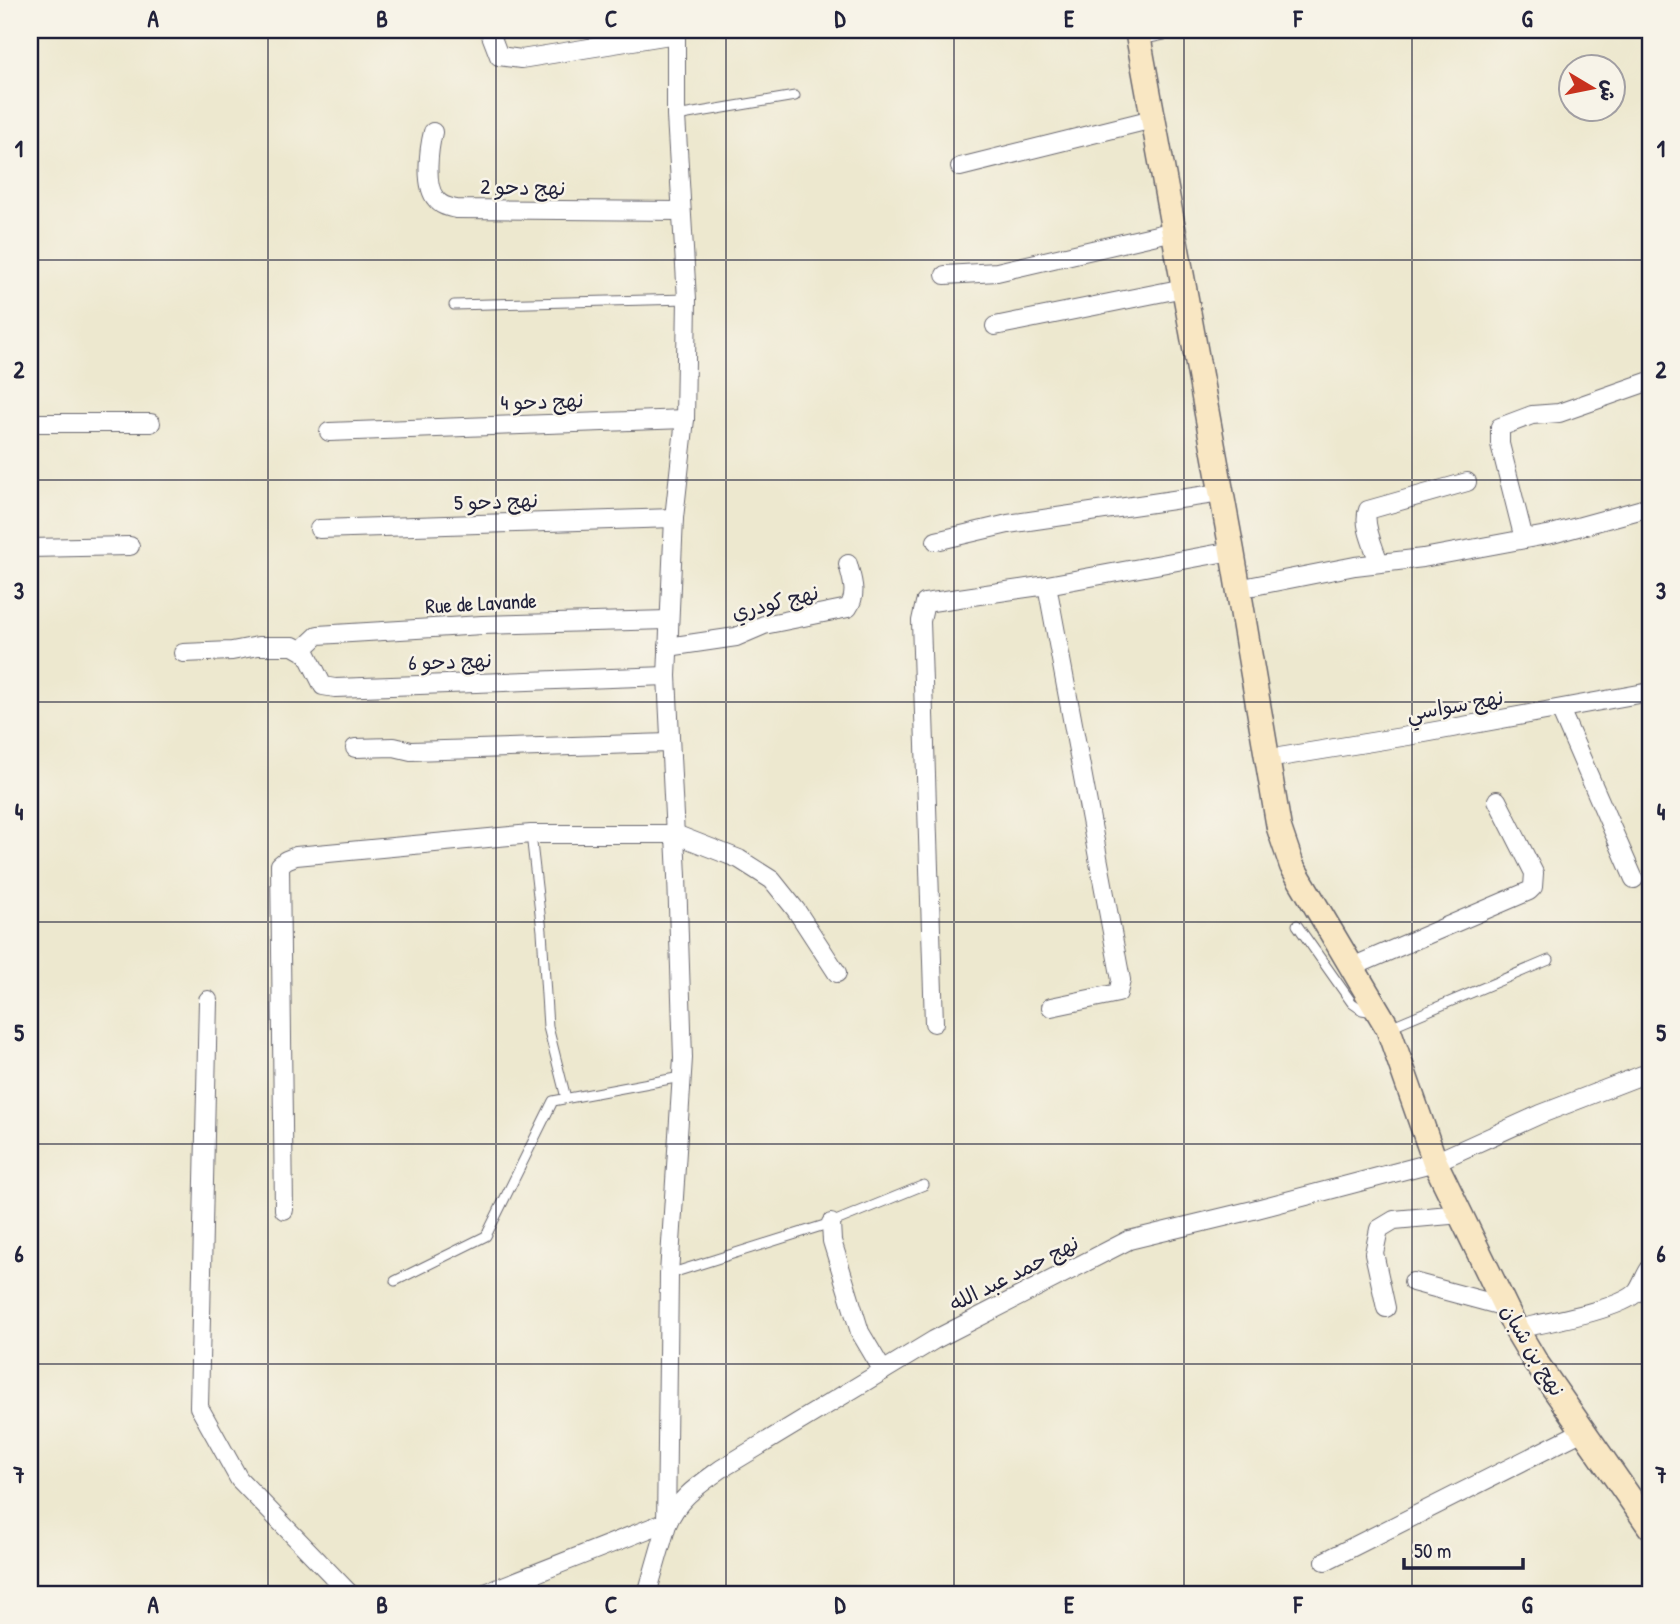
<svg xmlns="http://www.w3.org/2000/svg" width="1680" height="1624" font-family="'Patrick Hand','Playpen Sans Arabic',sans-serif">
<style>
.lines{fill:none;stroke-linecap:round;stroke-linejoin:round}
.lane-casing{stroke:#69676f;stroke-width:11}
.street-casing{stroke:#69676f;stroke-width:20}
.secondary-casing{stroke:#69676f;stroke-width:27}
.lane{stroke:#fff;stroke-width:9}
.street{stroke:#fff;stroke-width:18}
.secondary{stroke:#f9e7c3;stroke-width:24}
.grid{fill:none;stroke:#22223b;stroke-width:2;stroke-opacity:0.55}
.labels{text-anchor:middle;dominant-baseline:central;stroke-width:5;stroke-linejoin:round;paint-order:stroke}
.street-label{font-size:21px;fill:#22223b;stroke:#f7f3e8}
.neatline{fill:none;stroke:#22223b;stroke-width:2.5}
.grid-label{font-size:23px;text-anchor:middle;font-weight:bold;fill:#22223b}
</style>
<rect width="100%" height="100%" fill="#f7f3e8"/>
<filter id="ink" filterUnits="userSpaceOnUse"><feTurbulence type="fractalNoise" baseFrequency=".0143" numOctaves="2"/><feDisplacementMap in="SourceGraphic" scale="14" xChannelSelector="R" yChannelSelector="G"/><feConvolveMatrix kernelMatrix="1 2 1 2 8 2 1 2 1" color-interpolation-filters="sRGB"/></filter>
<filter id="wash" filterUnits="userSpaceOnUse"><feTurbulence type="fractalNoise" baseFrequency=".00686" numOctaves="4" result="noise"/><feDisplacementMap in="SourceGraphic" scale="28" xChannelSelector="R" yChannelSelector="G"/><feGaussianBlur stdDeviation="1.57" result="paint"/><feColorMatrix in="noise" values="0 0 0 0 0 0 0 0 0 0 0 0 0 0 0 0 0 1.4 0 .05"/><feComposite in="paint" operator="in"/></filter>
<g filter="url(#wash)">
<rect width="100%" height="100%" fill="#ede8cf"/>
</g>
<g filter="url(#ink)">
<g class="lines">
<g class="lane-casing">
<g id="lane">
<polyline points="676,116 795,96"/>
<polyline points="454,305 687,299"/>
<polyline points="531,834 542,931 548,1027 566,1098"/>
<polyline points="1297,925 1352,1003 1362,1010 1374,1012"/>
<polyline points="1390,1027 1549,960"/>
<polyline points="669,1274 831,1223 924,1185"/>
<polyline points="395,1281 486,1236 553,1101 681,1077"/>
<polyline points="1118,1594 1128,1594"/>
</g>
</g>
<g class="street-casing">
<g id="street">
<polyline points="489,30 499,56 521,59 676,34"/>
<polyline points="1138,36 1166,30"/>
<path d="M433 132C429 148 424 186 436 199 441 206 448 207 456 209L681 211"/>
<polyline points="960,167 1153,119"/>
<polyline points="945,275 997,272 1174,231"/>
<polyline points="995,326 1184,288"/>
<polyline points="30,423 151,423"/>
<polyline points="329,432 685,419"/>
<polyline points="319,529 674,518"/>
<polyline points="1524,539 1500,444 1500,427 1532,415 1559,413 1650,381"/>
<polyline points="936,541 1008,524 1221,493"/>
<polyline points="30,548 130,546"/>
<path d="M1379 563C1375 549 1362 524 1368 510L1467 482"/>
<polyline points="1047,585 1121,980 1118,993 1051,1007"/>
<polyline points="1238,589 1355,566 1423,558 1552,534 1650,507"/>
<path d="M668 647 736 637 764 625 848 608C858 594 852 580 848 564"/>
<polyline points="302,650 318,635 482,625 668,620"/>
<polyline points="183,653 232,651 258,646 293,646 307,654 323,686 335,688 667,676"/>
<polyline points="1560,709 1634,879"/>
<polyline points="355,748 394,747 411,751 669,743"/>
<polyline points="1267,759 1408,736 1650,692"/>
<polyline points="1352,967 1529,891 1533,887 1534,873 1497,800"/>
<polyline points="208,1000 199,1407 239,1479 350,1594"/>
<polyline points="934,1023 921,621 925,603 1047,585 1232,551"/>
<polyline points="284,1210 280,865 286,860 296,856 531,834 675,834 739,859 772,880 796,910 837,973"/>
<polyline points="831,1223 832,1241 860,1332 883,1371"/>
<polyline points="1413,1282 1506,1307"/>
<polyline points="1386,1308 1374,1253 1379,1229 1394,1220 1461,1214"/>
<path d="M1516 1329C1543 1323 1620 1310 1637 1292 1642 1285 1645 1275 1650 1268"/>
<path d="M667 1525C677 1499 699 1485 721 1469L934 1340 1129 1240 1253 1210 1435 1162 1541 1114 1650 1072"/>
<polyline points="1325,1561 1583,1431"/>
<polyline points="483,1594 666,1522"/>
<polyline points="647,1594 666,1528 669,1274 683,1058 677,876 667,676 674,518 685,419 687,299 676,116 676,30"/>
</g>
</g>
<g class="secondary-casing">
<polyline id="secondary" points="1137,30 1232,551 1279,828 1292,866 1388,1028 1435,1162 1516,1329 1535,1361 1650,1527"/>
</g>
<use href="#lane" class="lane"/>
<use href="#street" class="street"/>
<use href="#secondary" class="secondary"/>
</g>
</g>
<path class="grid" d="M268 30V1594M496 30V1594M726 30V1594M954 30V1594M1184 30V1594M1412 30V1594M30 260H1650M30 480H1650M30 702H1650M30 922H1650M30 1144H1650M30 1364H1650"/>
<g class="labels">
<g class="street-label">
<text transform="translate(523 187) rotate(1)">نهج دحو 2</text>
<text transform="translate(542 401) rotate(-2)">نهج دحو 4</text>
<text transform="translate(496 501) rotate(-2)">نهج دحو 5</text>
<text transform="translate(775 602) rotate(-14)">نهج كودري</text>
<text transform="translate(481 603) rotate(-3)">Rue de Lavande</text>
<text transform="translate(450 661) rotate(-2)">نهج دحو 6</text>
<text transform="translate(1455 705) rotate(-10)">نهج سواسي</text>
<text transform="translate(1014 1273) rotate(-27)">نهج حمد عبد الله</text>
<text transform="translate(1533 1350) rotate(59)">نهج بن شبان</text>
</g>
</g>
<rect width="1680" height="1624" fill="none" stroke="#f7f3e8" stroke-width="77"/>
<g transform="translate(1592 88) rotate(100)"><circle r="33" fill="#f7f3e8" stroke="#a29fa3" stroke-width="2"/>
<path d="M0-5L12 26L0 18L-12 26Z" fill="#c8321e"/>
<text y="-10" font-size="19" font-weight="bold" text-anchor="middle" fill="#22223b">ش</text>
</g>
<path d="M1404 1558v10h119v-10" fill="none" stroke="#22223b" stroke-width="3.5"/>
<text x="1414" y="1558" font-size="21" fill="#22223b" stroke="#f7f3e8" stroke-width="5" paint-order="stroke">50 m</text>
<rect x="38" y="38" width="1604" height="1548" class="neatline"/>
<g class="grid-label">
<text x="153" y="27">A</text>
<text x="382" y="27">B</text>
<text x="611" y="27">C</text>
<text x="840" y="27">D</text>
<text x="1069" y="27">E</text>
<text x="1298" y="27">F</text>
<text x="1527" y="27">G</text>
<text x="19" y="157">1</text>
<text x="1661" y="157">1</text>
<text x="19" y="378">2</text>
<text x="1661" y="378">2</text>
<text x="19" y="599">3</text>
<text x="1661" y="599">3</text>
<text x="19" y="820">4</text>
<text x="1661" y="820">4</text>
<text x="19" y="1041">5</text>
<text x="1661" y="1041">5</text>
<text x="19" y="1262">6</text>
<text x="1661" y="1262">6</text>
<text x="19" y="1483">7</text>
<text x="1661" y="1483">7</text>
<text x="153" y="1613">A</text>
<text x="382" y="1613">B</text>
<text x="611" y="1613">C</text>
<text x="840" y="1613">D</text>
<text x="1069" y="1613">E</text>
<text x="1298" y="1613">F</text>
<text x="1527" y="1613">G</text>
</g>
</svg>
